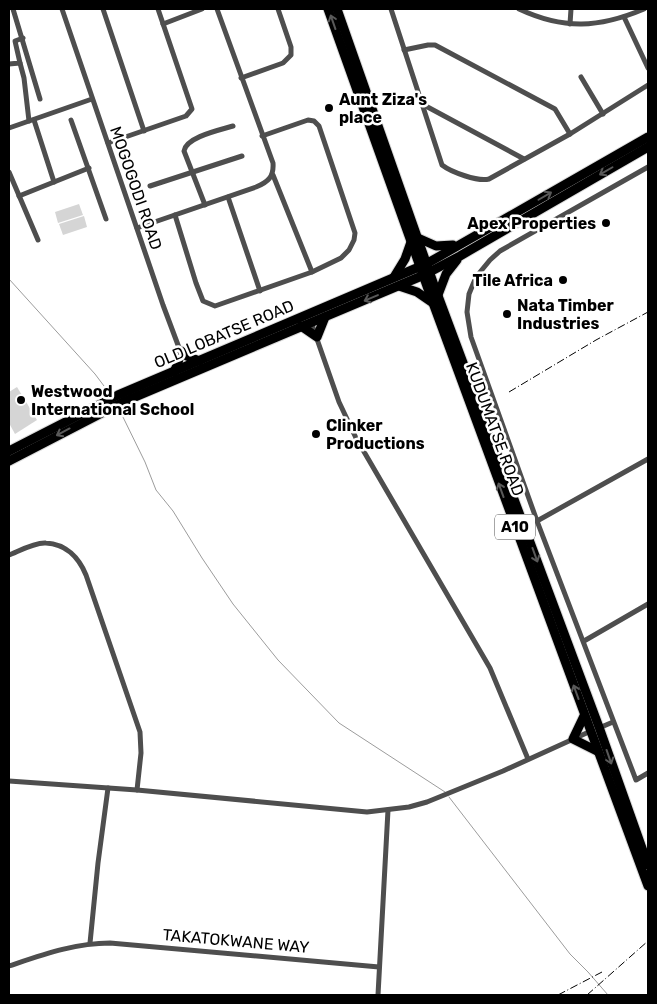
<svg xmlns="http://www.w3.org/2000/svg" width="657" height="1004" font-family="Rubik,sans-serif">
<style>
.green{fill:#d5d5d5}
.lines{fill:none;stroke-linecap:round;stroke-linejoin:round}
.stream{stroke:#9c9c9c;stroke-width:1}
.primary-casing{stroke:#dbdbdb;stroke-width:11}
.street{stroke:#4e4e4e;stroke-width:5}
.primary{stroke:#000;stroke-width:9}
.rail{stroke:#000;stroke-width:1;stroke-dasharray:8 2.5 1 2.5;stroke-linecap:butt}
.oneway{stroke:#595959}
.poi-dot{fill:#000;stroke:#fff;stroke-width:2}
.labels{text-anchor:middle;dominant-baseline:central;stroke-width:5;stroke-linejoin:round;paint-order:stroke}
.shield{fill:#fff;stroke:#4c4c4c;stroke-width:1}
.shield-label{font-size:15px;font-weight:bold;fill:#000}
.poi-label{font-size:16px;font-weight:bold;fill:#000;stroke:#fff;text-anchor:start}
.street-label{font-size:16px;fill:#000;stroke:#fff}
</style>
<rect width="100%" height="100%" fill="#fff"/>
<g class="green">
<polygon points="79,204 83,215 58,223 55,212"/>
<polygon points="84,216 87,227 63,235 59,224"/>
<polygon points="17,387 37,420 15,434 9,423 9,392"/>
</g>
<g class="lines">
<g class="stream">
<polyline points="9,279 95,374 110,394"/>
<polyline points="121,413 145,462 156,490 173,511 202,558 233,604 278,660 339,723 445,792"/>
<polyline points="449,797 570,954 588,972 608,995"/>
</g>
<g class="primary-casing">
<g id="primary">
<polyline points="328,9 433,303 648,886"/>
<polyline points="337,9 434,285 599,727 648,865"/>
<polyline points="418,238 436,246 453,245"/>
<polyline points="394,277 405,259 411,242"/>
<polyline points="399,286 417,292 433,303"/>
<polyline points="438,295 446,274 457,260"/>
<polyline points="301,326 317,337 325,317"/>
<polyline points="174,372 178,363 181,351 187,356 199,361"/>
<polyline points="9,451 118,395 426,264 648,137"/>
<polyline points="9,461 123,402 424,275 460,256 648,147"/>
<polyline points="584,716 573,739 597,751"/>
</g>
</g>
<g class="street">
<polyline points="13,9 40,99"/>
<polyline points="62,9 163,305 181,353"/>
<polyline points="103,9 144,131"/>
<path d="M391 9 442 165C451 172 478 182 489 179L570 134 648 85"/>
<path d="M519 9C564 30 599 28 644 9"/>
<polyline points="624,17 648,68"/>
<polyline points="163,24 202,9"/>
<polyline points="570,24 571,9"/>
<polyline points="404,50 428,45 435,45 555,109 570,134"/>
<polyline points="20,63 24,78 29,121"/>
<polyline points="9,64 20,63 15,41 23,38"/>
<polyline points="581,77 603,114"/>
<polyline points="241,78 283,63 291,55 291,47 278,9"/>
<polyline points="422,104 524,159"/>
<polyline points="34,120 54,182"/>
<polyline points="71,120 106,219"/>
<polyline points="9,128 92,99"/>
<polyline points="108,143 186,116 192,109 158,9"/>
<polyline points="648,167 500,251 490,260 476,277 469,294 467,312 471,337 537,521 636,780 648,773"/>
<polyline points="9,172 38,240"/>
<polyline points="273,175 312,272"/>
<polyline points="150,186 242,156"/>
<polyline points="19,196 89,168"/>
<polyline points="228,197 260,291"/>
<path d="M205 205 184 151C186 137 220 130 233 126"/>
<polyline points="175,215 196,283 203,301 215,306 312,272 341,258 349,250 354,240 355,233 319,126 314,121 308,120 262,136"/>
<path d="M137 228 256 187C268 182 274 177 273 163L217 9"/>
<polyline points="311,322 339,402 356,438 490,668 528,759"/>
<polyline points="537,521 648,459"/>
<path d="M9 555C19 551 35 542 46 543 66 544 79 558 86 575L140 732 141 753 137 790"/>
<polyline points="584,641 648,604"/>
<polyline points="599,728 613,722"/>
<polyline points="9,781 137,790 367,812 409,807 427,802 503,771 591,731"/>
<polyline points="90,943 98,863 108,788"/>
<path d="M9 966C42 955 75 943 110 943L379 967"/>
<polyline points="378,995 388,810"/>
</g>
<use href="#primary" class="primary"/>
<g class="rail">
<polyline points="509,392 596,340 648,312"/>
<polyline points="558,995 602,972"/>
<polyline points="587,995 648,941"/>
</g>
</g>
<defs><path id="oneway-shaft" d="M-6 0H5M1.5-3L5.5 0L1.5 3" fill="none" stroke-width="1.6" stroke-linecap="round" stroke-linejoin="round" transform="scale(1.25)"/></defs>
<g class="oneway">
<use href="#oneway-shaft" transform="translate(333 22) rotate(-109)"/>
<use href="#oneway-shaft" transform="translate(606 171) rotate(150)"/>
<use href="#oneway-shaft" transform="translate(545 196) rotate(-30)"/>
<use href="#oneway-shaft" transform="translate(371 298) rotate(157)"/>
<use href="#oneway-shaft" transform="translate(63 432) rotate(152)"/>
<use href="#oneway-shaft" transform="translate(501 490) rotate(-110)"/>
<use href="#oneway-shaft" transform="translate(535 555) rotate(70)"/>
<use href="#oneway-shaft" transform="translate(576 692) rotate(-110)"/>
<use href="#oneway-shaft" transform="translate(609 757) rotate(71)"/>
</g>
<g class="poi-dot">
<circle cx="329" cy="108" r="5"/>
<circle cx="606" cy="223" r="5"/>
<circle cx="563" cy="280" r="5"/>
<circle cx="507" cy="314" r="5"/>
<circle cx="21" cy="400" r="5"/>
<circle cx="316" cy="434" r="5"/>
</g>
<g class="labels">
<rect class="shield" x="495" y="514.5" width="40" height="25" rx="4"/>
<g class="shield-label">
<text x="515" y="527">A10</text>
</g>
<g class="poi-label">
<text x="339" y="99">Aunt Ziza's<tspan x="339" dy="18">place</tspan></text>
<text x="596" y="223" text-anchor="end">Apex Properties</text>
<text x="553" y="280" text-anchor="end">Tile Africa</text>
<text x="517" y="305">Nata Timber<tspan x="517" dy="18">Industries</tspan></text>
<text x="31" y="391">Westwood<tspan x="31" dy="18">International School</tspan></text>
<text x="326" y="425">Clinker<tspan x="326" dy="18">Productions</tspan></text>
</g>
<g class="street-label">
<text transform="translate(136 188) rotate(71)">MOGOGODI ROAD</text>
<text transform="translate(224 334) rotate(-23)">OLD LOBATSE ROAD</text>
<text transform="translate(495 429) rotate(70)">KUDUMATSE ROAD</text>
<text transform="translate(236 941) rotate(5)">TAKATOKWANE WAY</text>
</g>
</g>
<rect width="657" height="1004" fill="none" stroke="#000000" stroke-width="20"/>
</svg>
